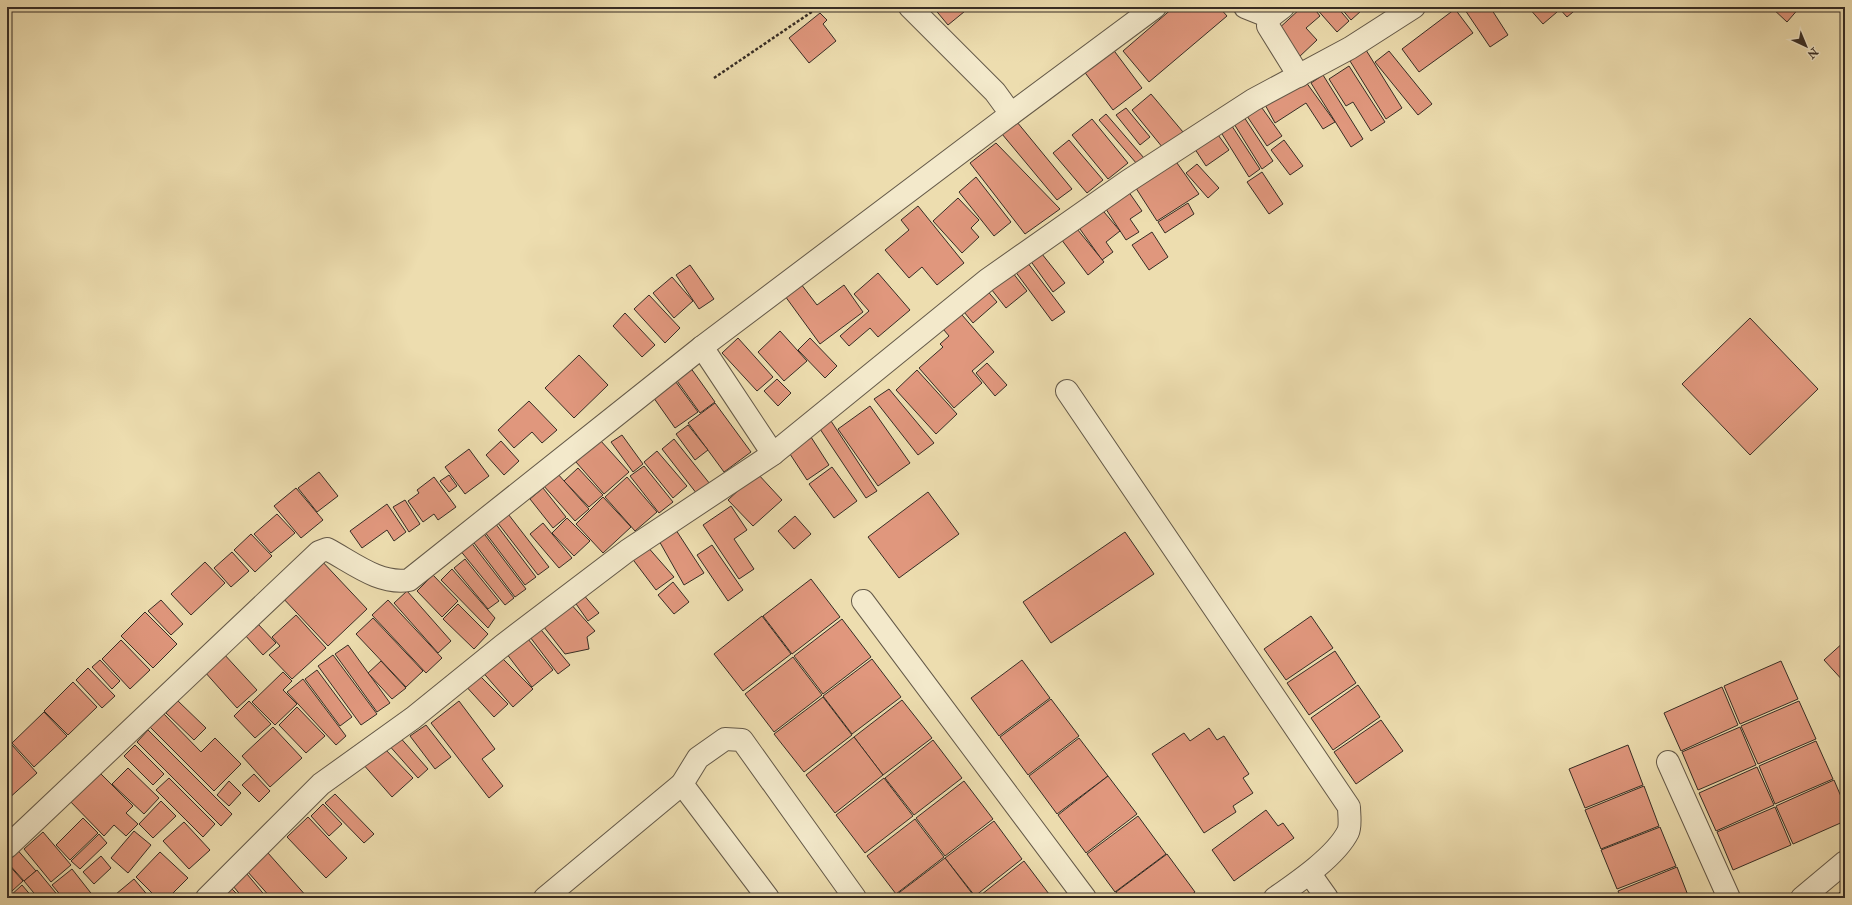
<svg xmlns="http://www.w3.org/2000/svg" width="1852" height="905" font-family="'IM FELL Double Pica',serif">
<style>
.building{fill:#e0977d;stroke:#372d25}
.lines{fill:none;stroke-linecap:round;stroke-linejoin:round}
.street-casing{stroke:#645948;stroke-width:24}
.path{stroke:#372d25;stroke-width:2.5;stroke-dasharray:3 2;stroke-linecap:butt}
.street{stroke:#f3e9cb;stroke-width:22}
</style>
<rect width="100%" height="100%" fill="#edddaf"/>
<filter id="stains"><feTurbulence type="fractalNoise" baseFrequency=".005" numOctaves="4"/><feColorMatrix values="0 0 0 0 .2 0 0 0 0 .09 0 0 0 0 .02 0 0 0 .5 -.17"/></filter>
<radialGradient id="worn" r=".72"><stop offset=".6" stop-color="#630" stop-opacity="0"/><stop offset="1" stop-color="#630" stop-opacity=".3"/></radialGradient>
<g class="building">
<polygon points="933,7 970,7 948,25"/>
<polygon points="1174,7 1219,7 1227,16 1149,82 1123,51"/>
<polygon points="1302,7 1313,7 1320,16 1306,28 1317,40 1298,58 1275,32"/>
<polygon points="1315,7 1337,7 1349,21 1337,32"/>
<polygon points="1340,7 1357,7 1361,11 1351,20"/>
<polygon points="1463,7 1490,7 1508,35 1490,47"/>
<polygon points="1528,7 1553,7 1557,12 1543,24"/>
<polygon points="1558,7 1579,7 1567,17"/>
<polygon points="1771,7 1800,7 1787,22"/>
<polygon points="1455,9 1473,33 1419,72 1402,49"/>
<polygon points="820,13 827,20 823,24 836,41 809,63 789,38"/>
<polygon points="1112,48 1142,88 1113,110 1083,70"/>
<polygon points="1366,50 1402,108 1386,119 1350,61"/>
<polygon points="1389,51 1432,104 1418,115 1375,62"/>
<polygon points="1349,66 1385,122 1371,131 1353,102 1346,106 1329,79"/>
<polygon points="1323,75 1363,139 1351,147 1311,83"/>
<polygon points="1303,78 1335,122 1323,129 1306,103 1275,123 1263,101"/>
<polygon points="1151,94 1183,132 1163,148 1132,110"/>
<polygon points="1257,101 1282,136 1267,146 1243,110"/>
<polygon points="1126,108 1150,137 1140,145 1116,115"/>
<polygon points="1240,111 1273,161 1262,169 1231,119"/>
<polygon points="1106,114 1144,158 1137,164 1099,120"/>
<polygon points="1092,119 1128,163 1108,179 1072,135"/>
<polygon points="1228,120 1260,169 1249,177 1217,126"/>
<polygon points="1017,122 1072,189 1057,200 1002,134"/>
<polygon points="1213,128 1229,150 1206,166 1191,143"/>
<polygon points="1069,140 1103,180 1087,193 1053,153"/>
<polygon points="1284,140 1303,166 1290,175 1271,150"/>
<polygon points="996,143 1060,209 1025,234 970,163"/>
<polygon points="1172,156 1199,194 1157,221 1132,182"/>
<polygon points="1197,164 1219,188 1208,198 1186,173"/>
<polygon points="1262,172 1283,204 1269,214 1247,182"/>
<polygon points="976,177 1011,222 994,236 959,192"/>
<polygon points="1126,188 1142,211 1130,219 1139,232 1126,240 1102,203"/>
<polygon points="958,198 979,220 971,228 979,237 962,253 933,221"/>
<polygon points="1188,203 1194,214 1165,233 1158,222"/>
<polygon points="918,206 964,263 937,285 922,267 909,278 885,250 909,230 901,220"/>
<polygon points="1099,206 1120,231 1106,242 1113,252 1102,260 1075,222"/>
<polygon points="1073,224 1104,262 1088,275 1058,235"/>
<polygon points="1152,232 1168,257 1149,270 1132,245"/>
<polygon points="1038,249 1065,283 1053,292 1027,256"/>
<polygon points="1024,258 1065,312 1052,321 1012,267"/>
<polygon points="690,265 714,299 699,309 676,275"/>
<polygon points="1009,268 1027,291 1006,308 988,285"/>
<polygon points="878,273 910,310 878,337 870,328 849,346 840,336 869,311 854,294"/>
<polygon points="672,277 693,301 674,318 653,293"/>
<polygon points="801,284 817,305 844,285 863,312 820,344 785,296"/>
<polygon points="984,287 997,302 973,323 960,307"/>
<polygon points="649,295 680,328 665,343 634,309"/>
<polygon points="956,308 994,352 972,371 982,383 954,408 919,368 943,347 940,344 949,336 938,323"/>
<polygon points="625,313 655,345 642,357 613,326"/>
<polygon points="1750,318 1818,389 1750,455 1682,384"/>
<polygon points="780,331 807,361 784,381 758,352"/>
<polygon points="738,338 773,377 757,391 722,353"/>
<polygon points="810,338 837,366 825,378 798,350"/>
<polygon points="579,355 608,385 574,418 545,388"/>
<polygon points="987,363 1007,385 995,396 976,373"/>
<polygon points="690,367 715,402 700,413 675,378"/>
<polygon points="917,370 957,414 936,434 896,390"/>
<polygon points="673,378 698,412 675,428 651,394"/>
<polygon points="777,379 791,393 778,406 764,391"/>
<polygon points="889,389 934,443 918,455 874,399"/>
<polygon points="529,401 557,430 542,443 532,432 514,448 498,430"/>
<polygon points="715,403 751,452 724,472 688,423"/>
<polygon points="870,406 910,463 878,486 838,429"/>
<polygon points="831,421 877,491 866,498 820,429"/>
<polygon points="688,425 708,450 695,460 676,434"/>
<polygon points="809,434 829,465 807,480 788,451"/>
<polygon points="622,435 643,464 633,472 611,442"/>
<polygon points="674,439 710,484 697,494 662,449"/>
<polygon points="600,440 629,472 604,494 576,462"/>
<polygon points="501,441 519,461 504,475 486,455"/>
<polygon points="469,449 489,476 465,494 445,467"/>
<polygon points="657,451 687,486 673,498 644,462"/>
<polygon points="644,466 673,502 659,513 630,476"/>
<polygon points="832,467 857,501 834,518 809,484"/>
<polygon points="578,468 603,495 589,507 564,481"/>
<polygon points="319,472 338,496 317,512 298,488"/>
<polygon points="557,473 589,509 575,521 543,485"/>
<polygon points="757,473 782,500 753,526 728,500"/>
<polygon points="449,475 457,486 449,492 440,481"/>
<polygon points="434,477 456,507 438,520 434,514 423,522 408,501 419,493 417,490"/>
<polygon points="627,477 657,512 635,531 605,497"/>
<polygon points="296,488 323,520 301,538 274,506"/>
<polygon points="543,488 566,517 553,528 530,499"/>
<polygon points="928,492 959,534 899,578 868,537"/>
<polygon points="603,497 631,527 603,553 576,524"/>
<polygon points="405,500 420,524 409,532 393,507"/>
<polygon points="387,504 406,532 394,541 387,530 362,548 350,531"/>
<polygon points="731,506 747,530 734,539 754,569 739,579 703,525"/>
<polygon points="505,510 549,567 538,575 494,518"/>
<polygon points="277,514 295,533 271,553 254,534"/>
<polygon points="795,516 811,534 794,549 778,531"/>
<polygon points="567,518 590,541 574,556 552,533"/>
<polygon points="492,519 536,577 525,585 481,527"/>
<polygon points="543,523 572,558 559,568 530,534"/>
<polygon points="674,527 704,573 684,585 658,539"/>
<polygon points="482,531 526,589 515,597 471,539"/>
<polygon points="1125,532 1154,574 1051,643 1023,602"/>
<polygon points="251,534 272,556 255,572 234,550"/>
<polygon points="470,541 514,598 505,605 459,549"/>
<polygon points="646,545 674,577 656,590 631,557"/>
<polygon points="712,545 743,590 728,601 697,555"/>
<polygon points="232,552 249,571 231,587 214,568"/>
<polygon points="319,558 367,609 328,646 280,595"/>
<polygon points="465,559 499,601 488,609 454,568"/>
<polygon points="205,562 225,583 191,615 171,594"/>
<polygon points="452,569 495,618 488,628 441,580"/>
<polygon points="433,575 458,601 442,617 417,591"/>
<polygon points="811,579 840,617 792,654 763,616"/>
<polygon points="673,582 689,602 674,614 658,595"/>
<polygon points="407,591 451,641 438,653 394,603"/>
<polygon points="582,593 599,613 588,621 572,598"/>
<polygon points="161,600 183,624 171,635 148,611"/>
<polygon points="388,600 442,658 426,673 372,615"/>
<polygon points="569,602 595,631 587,637 589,649 565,654 540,622"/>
<polygon points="458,604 488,634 474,649 443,619"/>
<polygon points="145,612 177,644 153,668 121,636"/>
<polygon points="296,615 326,648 292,679 269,655 280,646 272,637"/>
<polygon points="762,616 791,654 743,691 714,654"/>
<polygon points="1311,616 1333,648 1286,680 1264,649"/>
<polygon points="373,618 423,671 406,687 356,634"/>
<polygon points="842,619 871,657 823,694 794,656"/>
<polygon points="257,623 276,643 263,655 244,634"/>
<polygon points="537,625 570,665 558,674 527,633"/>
<polygon points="524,634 553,670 532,687 503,649"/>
<polygon points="121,640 150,670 130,689 102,659"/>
<polygon points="1845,641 1845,683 1824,660"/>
<polygon points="348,645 390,703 377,712 335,654"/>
<polygon points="1335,651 1356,683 1309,715 1287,683"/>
<polygon points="223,653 257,690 237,708 204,671"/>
<polygon points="333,655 377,714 361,725 318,666"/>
<polygon points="499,655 533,689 513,707 480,669"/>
<polygon points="793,657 822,695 774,732 745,694"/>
<polygon points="872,659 901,697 852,734 823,696"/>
<polygon points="100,660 120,681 112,689 92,667"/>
<polygon points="1022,660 1050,698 999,736 971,698"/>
<polygon points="381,661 406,688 392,699 368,673"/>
<polygon points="1781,661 1798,699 1740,724 1724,686"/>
<polygon points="88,668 115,696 102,708 76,680"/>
<polygon points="317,670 352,717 340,726 305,679"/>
<polygon points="283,672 292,681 283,690 297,704 275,725 252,702"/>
<polygon points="476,672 508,704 494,717 463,683"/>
<polygon points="303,679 346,736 336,745 287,692"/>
<polygon points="73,682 97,707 68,735 44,711"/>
<polygon points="1358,685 1380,717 1333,750 1311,718"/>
<polygon points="1722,687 1738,725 1681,751 1664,713"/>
<polygon points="823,697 852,735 804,772 774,734"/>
<polygon points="1051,699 1079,736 1028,775 1000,737"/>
<polygon points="902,700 932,738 883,775 854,737"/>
<polygon points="178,701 206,728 194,740 166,713"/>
<polygon points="249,701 271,724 255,738 234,716"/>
<polygon points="459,701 495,749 482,759 503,786 489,798 431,723"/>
<polygon points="1799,701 1816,739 1758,764 1741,726"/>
<polygon points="297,707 325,736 306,753 279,725"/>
<polygon points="44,712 67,736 34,767 12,743"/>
<polygon points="163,713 201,752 215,738 241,764 214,791 149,726"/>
<polygon points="1381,720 1403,751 1356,784 1334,752"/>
<polygon points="426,725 451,757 435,769 410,736"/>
<polygon points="273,727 302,758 270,787 242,756"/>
<polygon points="1740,727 1756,765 1698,790 1682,752"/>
<polygon points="1209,728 1217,740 1224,736 1249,774 1243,778 1253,793 1233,806 1236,812 1204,833 1152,754 1184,733 1190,741"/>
<polygon points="148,730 232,814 221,826 137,742"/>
<polygon points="397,734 428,769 418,778 387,743"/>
<polygon points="854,737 883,775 835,813 806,775"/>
<polygon points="1079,738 1108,776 1057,814 1029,776"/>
<polygon points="933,740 962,778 914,815 885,778"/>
<polygon points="1816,741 1833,779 1775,804 1759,766"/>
<polygon points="12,745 37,773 7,800 7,750"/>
<polygon points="135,745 164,774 153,785 124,756"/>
<polygon points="1628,745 1643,785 1585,808 1569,769"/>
<polygon points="383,747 413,778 392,797 362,763"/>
<polygon points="1757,767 1774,805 1716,831 1699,793"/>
<polygon points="95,768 133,806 126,813 138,824 126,836 114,825 104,836 66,797"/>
<polygon points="128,768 159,798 144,814 112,784"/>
<polygon points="254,774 270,791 259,802 242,785"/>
<polygon points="1108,776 1137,814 1086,853 1058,815"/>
<polygon points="169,778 215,824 203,837 156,790"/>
<polygon points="884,778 913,816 865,853 836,815"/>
<polygon points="1834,780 1845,806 1845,821 1793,844 1776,806"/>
<polygon points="229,781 241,793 229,806 217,795"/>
<polygon points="964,781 993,819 945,856 916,818"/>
<polygon points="1644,786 1659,826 1601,849 1585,810"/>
<polygon points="335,794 374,834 364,843 325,803"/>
<polygon points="161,801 176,816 153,838 139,824"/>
<polygon points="323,804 342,824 329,836 311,816"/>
<polygon points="1775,807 1791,845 1733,870 1717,832"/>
<polygon points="1266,810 1278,826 1283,823 1294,838 1234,881 1212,850"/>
<polygon points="1138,816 1166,854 1115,892 1087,854"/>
<polygon points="308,817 347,858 326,878 287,837"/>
<polygon points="83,818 98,833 70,860 56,845"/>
<polygon points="915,819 944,857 896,894 867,856"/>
<polygon points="994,821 1022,859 975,896 945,858"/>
<polygon points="184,822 210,850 189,869 163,841"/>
<polygon points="1660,827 1676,866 1617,889 1601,850"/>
<polygon points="134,831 151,845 128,873 111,858"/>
<polygon points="43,832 71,865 51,882 24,849"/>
<polygon points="99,834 107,843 80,869 71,861"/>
<polygon points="14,846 36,871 24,881 7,862 7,852"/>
<polygon points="160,852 188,878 168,898 157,898 136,877"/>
<polygon points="268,853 308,898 271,898 247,871"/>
<polygon points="1167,854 1195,892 1187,898 1120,898 1116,892"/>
<polygon points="101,856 111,868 94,884 83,872"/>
<polygon points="945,858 974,896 972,898 898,898 896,895"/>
<polygon points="1024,861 1052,898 977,898"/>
<polygon points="7,863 23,881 12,891 7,886"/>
<polygon points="1677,867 1689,898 1621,898 1618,891"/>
<polygon points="72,869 94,897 93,898 63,898 52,885"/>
<polygon points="37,870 60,898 38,898 24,881"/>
<polygon points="247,874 267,898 243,898 233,886"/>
<polygon points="134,879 150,898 119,898 116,894"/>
<polygon points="22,885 33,898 10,898 9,897"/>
<polygon points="230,887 241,898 220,898"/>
<polygon points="1845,888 1845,898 1833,898"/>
</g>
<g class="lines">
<g class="street-casing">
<g id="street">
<polyline points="1245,7 1270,17"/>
<polyline points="1283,7 1270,17 1268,26 1299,76"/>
<polyline points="1011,114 1155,7"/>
<path d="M1067 391 1349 807C1349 814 1351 826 1348 832 1336 856 1298 882 1275 898"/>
<polyline points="773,454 987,280 1128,181 1253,100 1350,48 1414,7"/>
<polyline points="863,601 1085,898"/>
<polyline points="1668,762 1729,898"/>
<path d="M7 847 319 552 327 549C352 562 379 585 409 580L702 347 1011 114 995 92 910 7"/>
<polyline points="1310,874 1327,898"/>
<polyline points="207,898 321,784 413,718 502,646 627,551 773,454 702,347"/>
<polyline points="545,898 682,784"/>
<polyline points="768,898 682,784 698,758 725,739 742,740 855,898"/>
<polyline points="1802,898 1845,862"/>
</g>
</g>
<polyline class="path" points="714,78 819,7"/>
<use href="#street" class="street"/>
</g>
<rect width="1852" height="905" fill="none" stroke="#edddaf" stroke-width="24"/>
<rect x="8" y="8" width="1836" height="889" fill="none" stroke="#372d25" stroke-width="2"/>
<rect x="12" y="12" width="1828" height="881" fill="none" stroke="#372d25"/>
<g transform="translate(1806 46) rotate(136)" stroke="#f3e9cb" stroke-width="3" paint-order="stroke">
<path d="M0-3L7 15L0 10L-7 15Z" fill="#372d25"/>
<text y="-6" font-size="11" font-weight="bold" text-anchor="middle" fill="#372d25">N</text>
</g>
<rect width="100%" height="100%" filter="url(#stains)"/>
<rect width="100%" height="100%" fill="url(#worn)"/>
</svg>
